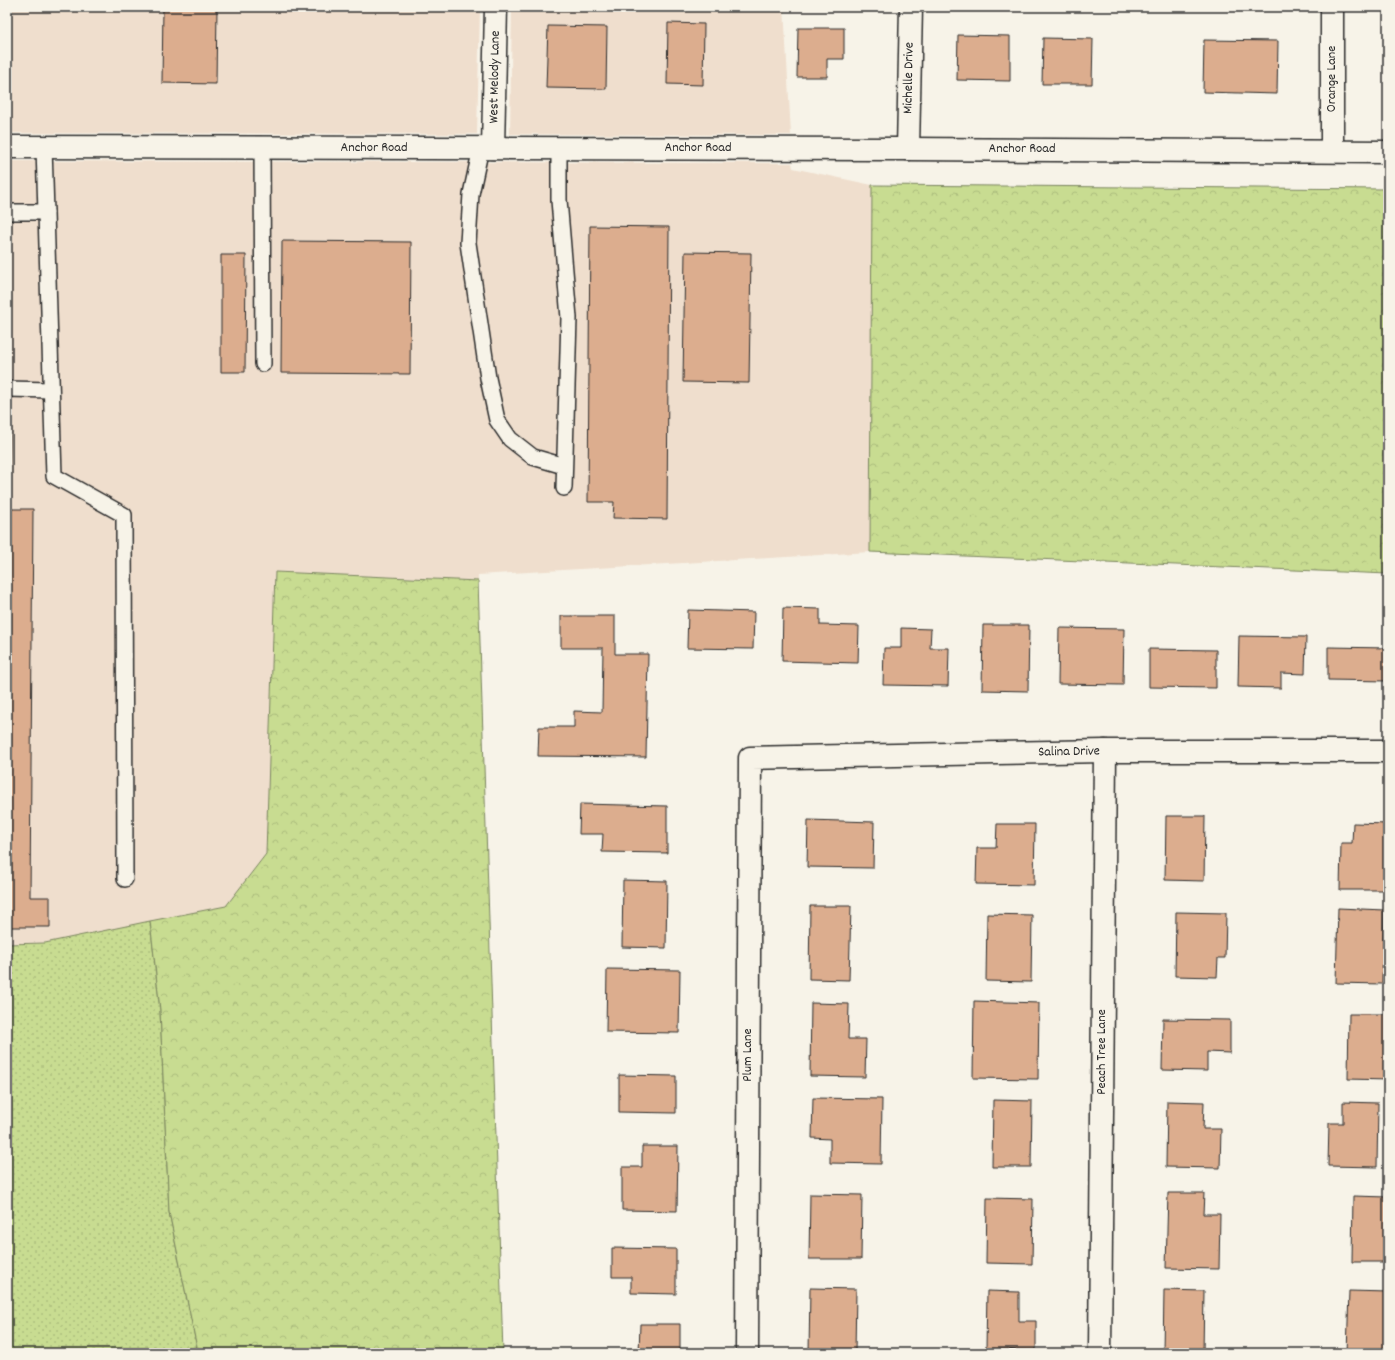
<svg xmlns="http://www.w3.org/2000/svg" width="1395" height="1360" font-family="Dekko,sans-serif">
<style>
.built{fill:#efdecd}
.grass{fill:url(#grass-dots);stroke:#7a845e}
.forest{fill:url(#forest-crowns);stroke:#7a845e}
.building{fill:#dcad8e;stroke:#2b2b2b}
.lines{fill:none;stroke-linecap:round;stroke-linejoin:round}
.lane-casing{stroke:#2b2b2b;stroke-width:18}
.street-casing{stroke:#2b2b2b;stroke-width:25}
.secondary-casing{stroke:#2b2b2b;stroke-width:25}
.lane{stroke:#f7f3e8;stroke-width:15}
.street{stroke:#f7f3e8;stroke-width:22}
.secondary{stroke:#f7f3e8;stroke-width:22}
.labels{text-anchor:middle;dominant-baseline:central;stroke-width:3;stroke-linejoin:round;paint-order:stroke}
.street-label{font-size:14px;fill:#2b2b2b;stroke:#f7f3e8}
</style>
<defs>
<pattern id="grass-dots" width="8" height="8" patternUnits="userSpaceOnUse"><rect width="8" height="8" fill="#c8dc91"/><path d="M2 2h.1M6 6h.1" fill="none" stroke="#acbd7d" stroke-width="1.8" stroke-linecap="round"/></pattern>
<pattern id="forest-crowns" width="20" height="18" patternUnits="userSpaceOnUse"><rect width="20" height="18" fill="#c8dc91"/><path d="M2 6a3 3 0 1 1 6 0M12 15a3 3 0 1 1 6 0" fill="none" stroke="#acbd7d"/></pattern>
</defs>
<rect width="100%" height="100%" fill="#f7f3e8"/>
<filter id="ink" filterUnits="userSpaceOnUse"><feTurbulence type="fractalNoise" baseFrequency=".025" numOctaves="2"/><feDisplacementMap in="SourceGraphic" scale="8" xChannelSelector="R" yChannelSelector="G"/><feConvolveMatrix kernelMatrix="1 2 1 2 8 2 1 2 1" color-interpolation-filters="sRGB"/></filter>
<g filter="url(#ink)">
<g class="built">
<polygon points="7,7 480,7 477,134 7,133"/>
<polygon points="512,7 784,7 791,135 510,134"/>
<polygon points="7,161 792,163 793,168 872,185 870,552 478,575 478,581 275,572 266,854 226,906 45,943 7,944"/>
</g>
<polygon class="grass" points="150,921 160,1010 169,1212 198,1353 7,1353 7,944 45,943"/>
<g class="forest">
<polygon points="872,185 1388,189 1388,574 870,552"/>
<polygon points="275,572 478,581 503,1353 198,1353 169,1212 160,1010 150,921 226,906 266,854"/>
</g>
<g class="building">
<polygon points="163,7 217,7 216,84 162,83"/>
<polygon points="668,23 704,24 703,85 667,84"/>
<polygon points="548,26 607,27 606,89 546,88"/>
<polygon points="798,28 844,28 844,59 827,59 827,77 797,77"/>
<polygon points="958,35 1010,36 1010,81 957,80"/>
<polygon points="1043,38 1093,39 1092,84 1042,84"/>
<polygon points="1204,40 1278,41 1277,94 1203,92"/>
<polygon points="590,226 669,227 667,519 613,518 614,502 588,502"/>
<polygon points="282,241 411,242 410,374 281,373"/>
<polygon points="685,252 751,253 749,383 683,382"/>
<polygon points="221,255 246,255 245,372 221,372"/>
<polygon points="7,426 10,426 9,509 33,509 30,897 50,897 50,927 7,927"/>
<polygon points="783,608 820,609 820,625 859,626 858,663 782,661"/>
<polygon points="688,610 754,612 753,649 687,648"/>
<polygon points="561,616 615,616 615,654 648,654 646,757 538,756 539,727 574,727 574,711 602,712 603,648 561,648"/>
<polygon points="983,625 1029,625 1028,691 982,690"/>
<polygon points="901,628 931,629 930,648 949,648 948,686 883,685 884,648 901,648"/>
<polygon points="1059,628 1124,629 1123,685 1058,684"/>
<polygon points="1239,636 1306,637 1305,674 1281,673 1281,688 1238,687"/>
<polygon points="1328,647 1388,648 1388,681 1328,680"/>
<polygon points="1149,649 1216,650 1216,688 1149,687"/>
<polygon points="580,804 667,806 667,853 602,852 603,834 579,834"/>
<polygon points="1166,816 1205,816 1204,881 1165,880"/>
<polygon points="808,820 874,822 873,868 807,867"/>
<polygon points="1353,823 1388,824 1388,890 1340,890 1341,843 1352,843"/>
<polygon points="997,824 1035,824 1034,885 976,884 977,848 996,848"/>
<polygon points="623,880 667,881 666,948 622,947"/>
<polygon points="810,906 851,906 849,980 809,979"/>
<polygon points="1338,908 1384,910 1382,984 1336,983"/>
<polygon points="1176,912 1226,913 1225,958 1218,958 1217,977 1175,976"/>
<polygon points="987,914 1032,915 1031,982 986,981"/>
<polygon points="607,969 680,970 679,1033 606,1032"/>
<polygon points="974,1001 1039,1003 1038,1079 973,1078"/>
<polygon points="811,1003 849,1004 848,1039 866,1039 865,1077 810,1076"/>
<polygon points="1349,1014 1388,1014 1388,1080 1348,1079"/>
<polygon points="1163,1019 1230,1020 1230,1053 1207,1052 1207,1071 1162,1070"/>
<polygon points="619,1075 676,1076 676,1113 619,1112"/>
<polygon points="813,1098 882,1099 881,1164 830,1163 830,1139 812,1138"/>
<polygon points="993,1100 1032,1101 1031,1167 992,1167"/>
<polygon points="1167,1101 1204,1102 1203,1129 1221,1129 1220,1168 1166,1167"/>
<polygon points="1343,1102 1378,1103 1377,1167 1328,1166 1329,1123 1343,1123"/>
<polygon points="642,1146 678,1146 677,1211 622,1210 622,1167 642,1167"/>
<polygon points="1168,1193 1204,1193 1203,1214 1220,1214 1219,1269 1166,1268"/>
<polygon points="810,1194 862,1195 861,1259 809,1259"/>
<polygon points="1353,1196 1388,1197 1388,1262 1352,1262"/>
<polygon points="987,1198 1033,1199 1032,1264 986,1263"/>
<polygon points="612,1248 676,1249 676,1294 631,1293 631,1277 612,1277"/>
<polygon points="810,1288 856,1289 855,1353 809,1353"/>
<polygon points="1164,1290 1204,1291 1203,1353 1163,1353"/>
<polygon points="987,1291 1019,1292 1019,1321 1036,1321 1036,1350 986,1349"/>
<polygon points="1349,1291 1388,1292 1387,1353 1347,1353"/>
<polygon points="640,1324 680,1324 680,1353 639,1353"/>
</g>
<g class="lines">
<g class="lane-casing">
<g id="lane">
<polyline points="44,147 54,476 124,515 125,879"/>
<polyline points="262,147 263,364"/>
<polyline points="481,148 471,194 468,243 488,378 497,420 510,439 533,457 564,466"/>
<polyline points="559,148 559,200 569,318 564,488"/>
<polyline points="7,212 46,212"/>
<polyline points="7,389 51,390"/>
</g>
</g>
<g class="street-casing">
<g id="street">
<polyline points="1332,7 1332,151"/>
<polyline points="908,149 911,7"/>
<polyline points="747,1353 750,758 1105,751 1388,751"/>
<polyline points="1100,1353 1105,751"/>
</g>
</g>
<g class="secondary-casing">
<g id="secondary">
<polyline points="7,147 908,149 1388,152"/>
<polyline points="493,148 496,7"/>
</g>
</g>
<use href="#lane" class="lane"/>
<use href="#street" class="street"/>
<use href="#secondary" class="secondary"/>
</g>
</g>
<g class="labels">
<g class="street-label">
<text transform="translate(495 77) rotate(-89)">West Melody Lane</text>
<text transform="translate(909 78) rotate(-89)">Michelle Drive</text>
<text transform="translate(1332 79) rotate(-90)">Orange Lane</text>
<text x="374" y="148">Anchor Road</text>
<text x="698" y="148">Anchor Road</text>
<text x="1022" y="149">Anchor Road</text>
<text transform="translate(1069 752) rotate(-1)">Salina Drive</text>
<text transform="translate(1102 1052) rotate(-90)">Peach Tree Lane</text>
<text transform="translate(748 1055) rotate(-90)">Plum Lane</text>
</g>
</g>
<rect width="1395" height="1360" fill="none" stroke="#f7f3e8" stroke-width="24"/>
<rect x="12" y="12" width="1371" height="1336" fill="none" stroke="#2b2b2b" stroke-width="1.5" filter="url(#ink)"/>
</svg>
